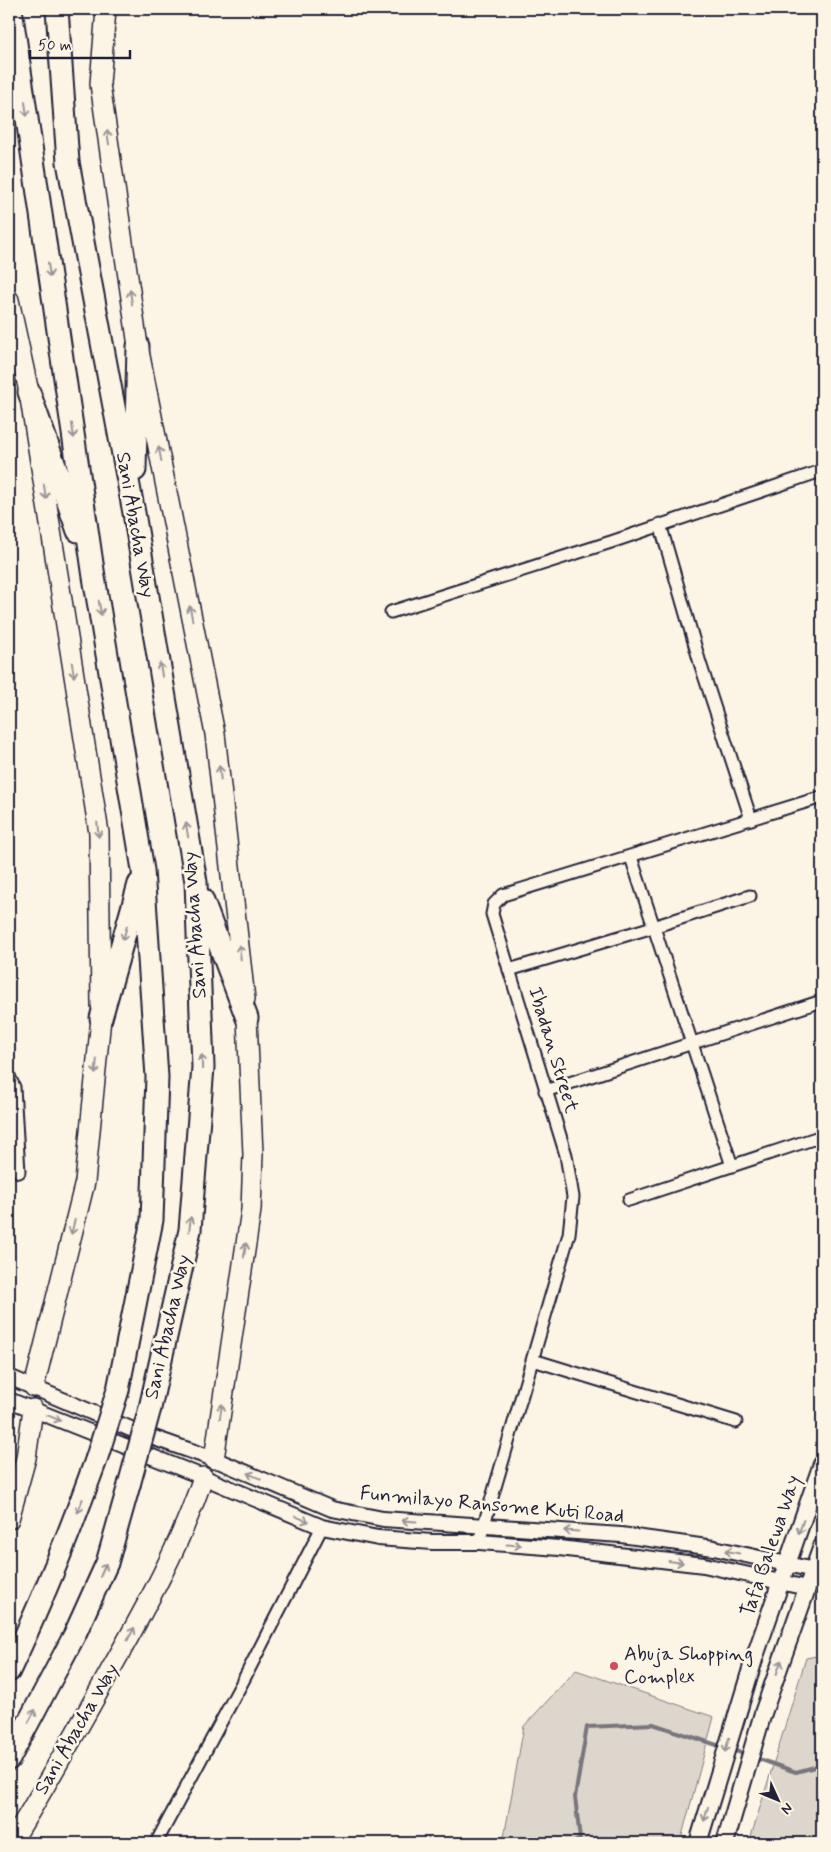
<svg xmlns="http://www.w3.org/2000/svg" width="831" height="1852" font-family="Mynerve,sans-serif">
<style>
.green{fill:#dcd6cc;stroke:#7f7c84}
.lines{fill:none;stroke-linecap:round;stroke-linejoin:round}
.stream{stroke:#78757e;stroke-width:4}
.minor-casing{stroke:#22223b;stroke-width:15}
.tertiary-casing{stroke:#22223b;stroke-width:18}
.secondary-casing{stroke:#22223b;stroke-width:20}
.primary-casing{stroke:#22223b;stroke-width:22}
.trunk-casing{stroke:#22223b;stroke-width:22}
.motorway-casing{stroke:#22223b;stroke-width:25}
.minor{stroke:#fcf5e5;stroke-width:11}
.tertiary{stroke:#fcf5e5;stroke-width:14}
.secondary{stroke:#fcf5e5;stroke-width:16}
.primary{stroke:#fcf5e5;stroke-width:19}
.trunk{stroke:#fcf5e5;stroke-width:19}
.motorway{stroke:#fcf5e5;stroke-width:21}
.motorway-bridge-casing{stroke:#22223b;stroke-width:25;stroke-linecap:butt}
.motorway-bridge{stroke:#fcf5e5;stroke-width:21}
.oneway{stroke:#9a9698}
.poi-dot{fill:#d1495b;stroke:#fcf5e5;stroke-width:2}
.labels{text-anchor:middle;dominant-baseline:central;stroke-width:5;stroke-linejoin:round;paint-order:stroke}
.street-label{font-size:20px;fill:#22223b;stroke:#fcf5e5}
.poi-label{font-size:20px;fill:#22223b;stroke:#fcf5e5;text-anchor:start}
</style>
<rect width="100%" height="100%" fill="#fcf5e5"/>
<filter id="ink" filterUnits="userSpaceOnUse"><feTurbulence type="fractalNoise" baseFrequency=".02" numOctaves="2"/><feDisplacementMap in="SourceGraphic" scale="10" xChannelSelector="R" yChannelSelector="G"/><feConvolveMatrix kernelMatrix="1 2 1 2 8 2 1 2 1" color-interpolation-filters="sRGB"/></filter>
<g filter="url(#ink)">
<g class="green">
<polygon points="822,1655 822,1843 749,1843 806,1658"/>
<polygon points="576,1670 714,1717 680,1843 503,1843 524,1726"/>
</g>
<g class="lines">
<g class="stream">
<polyline points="730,1749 747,1755"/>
<polyline points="753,1757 796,1772 822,1765"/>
<polyline points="572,1843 580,1839 575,1797 587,1727 653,1724 723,1747"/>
</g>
<g class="minor-casing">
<g id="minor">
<polyline points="660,524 700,663 751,819"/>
<polyline points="391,612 611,542 818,472 822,475"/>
<polyline points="631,857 732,1166"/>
<polyline points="509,970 653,927 750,896"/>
<polyline points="9,1076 14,1087 19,1172"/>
<polyline points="545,1091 822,1001"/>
<polyline points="629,1200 822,1136"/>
<polyline points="533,1360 736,1422"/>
<polyline points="479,1542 569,1234 573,1197 566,1155 492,914 494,904 503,895 822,797"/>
<polyline points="156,1843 244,1679 322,1527"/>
</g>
</g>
<g class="tertiary-casing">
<g id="tertiary">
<polyline points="9,1377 140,1433 214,1459 332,1509 383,1519 621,1535 714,1548 814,1570"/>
<polyline points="9,1400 203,1477 322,1527 378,1538 432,1542 479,1542 559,1548 704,1565 807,1588"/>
</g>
</g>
<g class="secondary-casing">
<g id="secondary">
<polyline points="698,1843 755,1656 822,1464"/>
<polyline points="725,1843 763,1713 822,1546"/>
</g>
</g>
<g class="primary-casing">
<g id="primary">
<polyline points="34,1387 85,1182 101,1018"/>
<polyline points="214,1459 251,1210 253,1154 247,1018"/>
<polyline points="9,1519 26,1458 33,1409"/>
<path d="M11 1843C46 1786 79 1727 111 1669 146 1607 181 1544 203 1477"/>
</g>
</g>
<g class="trunk-casing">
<g id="trunk">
<polyline points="106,9 100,84 138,346 215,734 245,999"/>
<polyline points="9,300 29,392 99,833 101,1005"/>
</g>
</g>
<g class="motorway-casing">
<g id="motorway">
<polyline points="11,9 94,577 143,870 157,1077 152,1220 118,1390"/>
<polyline points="57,9 68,162 134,513 196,882 203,1067 190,1230 150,1408"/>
<polyline points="29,392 78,531"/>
<polyline points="135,470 138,346"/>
<polyline points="202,899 247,1018"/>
<polyline points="101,1018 139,884"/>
<path d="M9 1671C42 1602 70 1532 96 1460"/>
<polyline points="9,1759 74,1636 107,1563 129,1485"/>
</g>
</g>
<use href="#minor" class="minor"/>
<use href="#tertiary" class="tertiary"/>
<use href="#secondary" class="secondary"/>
<use href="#primary" class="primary"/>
<use href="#trunk" class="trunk"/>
<use href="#motorway" class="motorway"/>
<g class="motorway-bridge-casing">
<g id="motorway-bridge">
<polyline points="96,1460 118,1390"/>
<polyline points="129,1485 150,1408"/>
</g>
</g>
<use href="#motorway-bridge" class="motorway-bridge"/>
</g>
<defs><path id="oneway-shaft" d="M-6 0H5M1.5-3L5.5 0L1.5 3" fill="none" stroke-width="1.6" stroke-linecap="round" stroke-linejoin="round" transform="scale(1.25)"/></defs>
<g class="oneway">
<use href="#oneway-shaft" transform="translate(26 109) rotate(82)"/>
<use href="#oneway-shaft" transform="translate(108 137) rotate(-98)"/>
<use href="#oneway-shaft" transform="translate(49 270) rotate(82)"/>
<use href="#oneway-shaft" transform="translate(131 297) rotate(-98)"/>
<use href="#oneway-shaft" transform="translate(73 431) rotate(82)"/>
<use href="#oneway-shaft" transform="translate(160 454) rotate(-101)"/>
<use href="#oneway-shaft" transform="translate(45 492) rotate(81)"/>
<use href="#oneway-shaft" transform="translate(100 608) rotate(80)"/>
<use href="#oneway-shaft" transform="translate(191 613) rotate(-101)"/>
<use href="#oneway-shaft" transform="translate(73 670) rotate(81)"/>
<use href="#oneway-shaft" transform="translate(161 670) rotate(-100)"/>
<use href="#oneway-shaft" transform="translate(220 773) rotate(-96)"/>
<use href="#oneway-shaft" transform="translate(98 830) rotate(84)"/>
<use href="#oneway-shaft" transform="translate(187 830) rotate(-99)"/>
<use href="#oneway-shaft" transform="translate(125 933) rotate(106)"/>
<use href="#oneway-shaft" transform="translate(240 952) rotate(-96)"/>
<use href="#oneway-shaft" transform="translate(202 1062) rotate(-91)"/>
<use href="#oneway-shaft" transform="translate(96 1067) rotate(96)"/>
<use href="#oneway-shaft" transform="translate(190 1224) rotate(-84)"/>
<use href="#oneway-shaft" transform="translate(73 1227) rotate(104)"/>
<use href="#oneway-shaft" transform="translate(245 1250) rotate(-81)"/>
<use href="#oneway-shaft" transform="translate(221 1411) rotate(-81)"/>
<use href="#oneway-shaft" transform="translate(54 1418) rotate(22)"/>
<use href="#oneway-shaft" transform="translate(254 1476) rotate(-157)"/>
<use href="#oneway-shaft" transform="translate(80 1506) rotate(110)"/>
<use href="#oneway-shaft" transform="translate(302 1519) rotate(23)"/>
<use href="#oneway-shaft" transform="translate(409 1521) rotate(-176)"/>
<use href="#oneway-shaft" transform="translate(801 1527) rotate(109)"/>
<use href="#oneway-shaft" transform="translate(571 1531) rotate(-176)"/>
<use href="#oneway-shaft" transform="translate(514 1545) rotate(4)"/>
<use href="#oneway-shaft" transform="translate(732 1552) rotate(-169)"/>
<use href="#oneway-shaft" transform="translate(676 1562) rotate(7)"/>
<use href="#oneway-shaft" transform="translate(103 1570) rotate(-66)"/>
<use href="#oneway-shaft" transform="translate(131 1634) rotate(-61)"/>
<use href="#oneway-shaft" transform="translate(779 1667) rotate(-71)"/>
<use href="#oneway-shaft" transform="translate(32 1716) rotate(-62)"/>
<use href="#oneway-shaft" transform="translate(727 1745) rotate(107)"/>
<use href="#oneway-shaft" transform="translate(706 1814) rotate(106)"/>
</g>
</g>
<circle class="poi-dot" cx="614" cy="1666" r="5"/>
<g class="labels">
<g class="street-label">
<text transform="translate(135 525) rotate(80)">Sani Abacha Way</text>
<text transform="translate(195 925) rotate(-94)">Sani Abacha Way</text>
<text transform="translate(553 1050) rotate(73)">Ibadan Street</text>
<text transform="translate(168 1327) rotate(-77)">Sani Abacha Way</text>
<text transform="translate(492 1505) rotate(5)">Funmilayo Ransome Kuti Road</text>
<text transform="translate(771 1546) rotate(-71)">Tafa Balewa Way</text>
<text transform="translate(77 1729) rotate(-60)">Sani Abacha Way</text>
</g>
<g class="poi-label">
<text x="624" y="1654">Abuja Shopping<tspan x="624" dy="23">Complex</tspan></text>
</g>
</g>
<rect width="831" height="1852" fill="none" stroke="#fcf5e5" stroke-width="30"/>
<rect x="15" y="15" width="801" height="1822" fill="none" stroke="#22223b" stroke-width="2" filter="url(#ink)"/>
<g transform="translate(778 1800) rotate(134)" stroke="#fcf5e5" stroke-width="4" paint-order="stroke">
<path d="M0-4L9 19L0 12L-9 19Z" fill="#22223b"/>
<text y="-8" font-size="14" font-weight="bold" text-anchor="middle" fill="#22223b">N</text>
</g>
<path d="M30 50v8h100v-8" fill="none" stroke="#22223b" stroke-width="2.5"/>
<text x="38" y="50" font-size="15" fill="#22223b" stroke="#fcf5e5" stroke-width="4" paint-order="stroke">50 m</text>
</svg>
